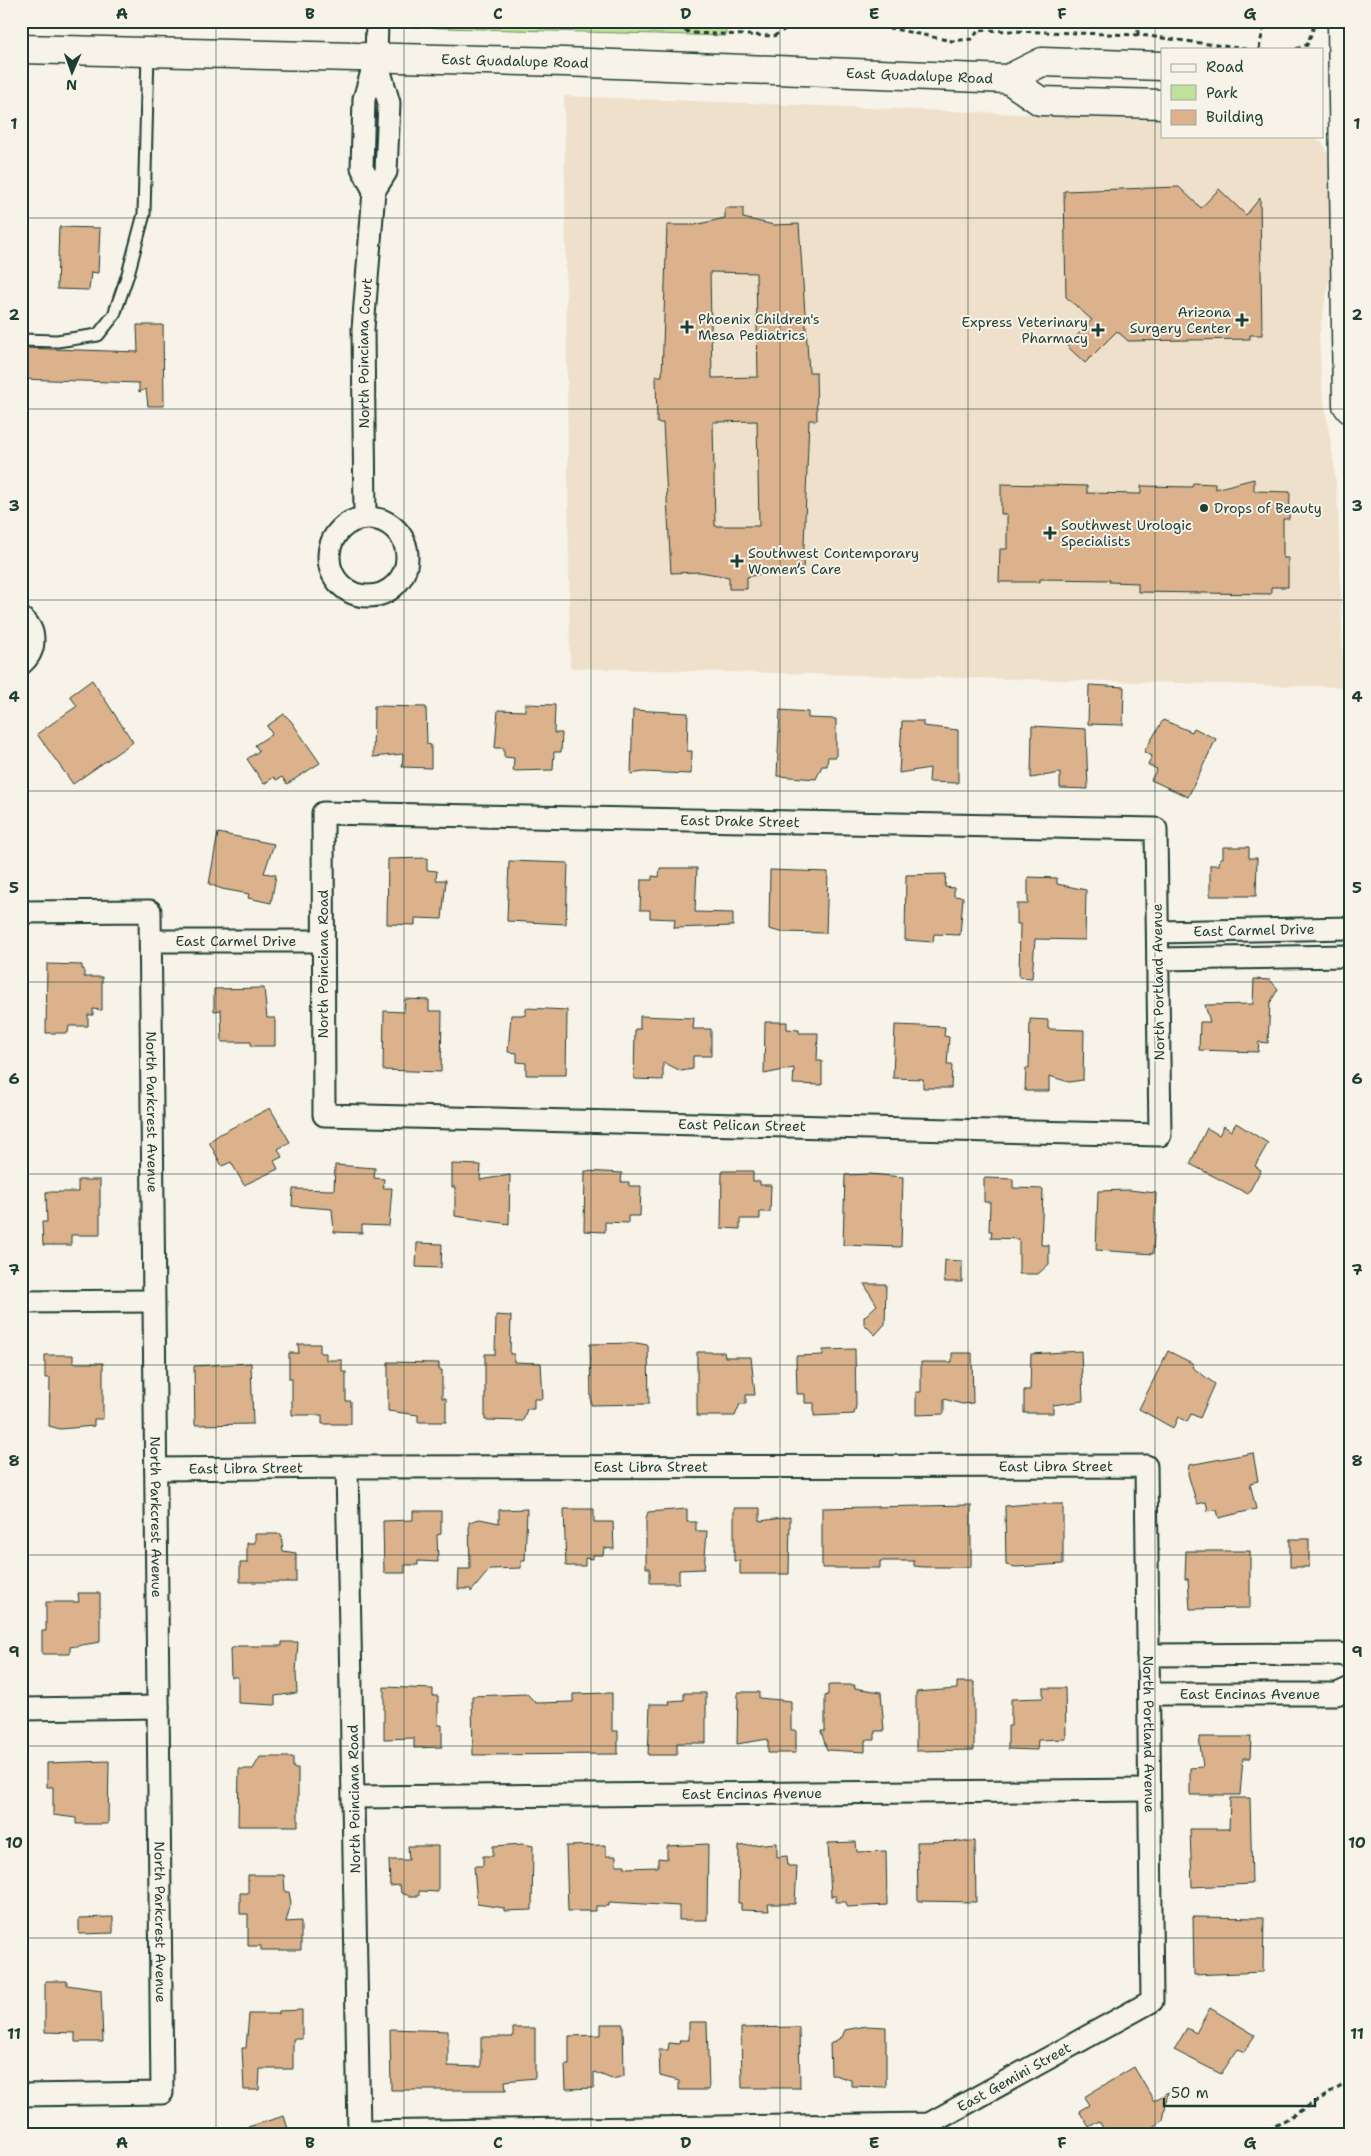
<svg xmlns="http://www.w3.org/2000/svg" width="1371" height="2156" font-family="'Shantell Sans',sans-serif">
<style>
.built{fill:#efe0cc}
.green{fill:#c0e199;stroke:#708f66}
.building{fill:#dbb28c;stroke:#1f3d34;fill-rule:evenodd}
.lines{fill:none;stroke-linecap:round;stroke-linejoin:round}
.service-casing{stroke:#1f3d34;stroke-width:15}
.minor-casing{stroke:#1f3d34;stroke-width:25}
.secondary-casing{stroke:#1f3d34;stroke-width:31}
.path{stroke:#1f3d34;stroke-width:3;stroke-dasharray:5 4;stroke-linecap:butt}
.service{stroke:#f7f3e8;stroke-width:11}
.minor{stroke:#f7f3e8;stroke-width:21}
.secondary{stroke:#f7f3e8;stroke-width:28}
.grid{fill:none;stroke:#1f3d34;stroke-width:1;stroke-opacity:0.55}
.poi-dot{fill:#1f3d34;stroke:#f7f3e8;stroke-width:2}
.labels{text-anchor:middle;dominant-baseline:central;stroke-width:4;stroke-linejoin:round;paint-order:stroke}
.street-label{font-size:14px;fill:#1f3d34;stroke:#f7f3e8}
.poi-label{font-size:14px;fill:#1f3d34;stroke:#f7f3e8;text-anchor:start}
.neatline{fill:none;stroke:#1f3d34;stroke-width:2}
.grid-label{font-size:16px;text-anchor:middle;font-weight:bold;fill:#1f3d34}
</style>
<rect width="100%" height="100%" fill="#f7f3e8"/>
<filter id="ink" filterUnits="userSpaceOnUse"><feTurbulence type="fractalNoise" baseFrequency=".02" numOctaves="2"/><feDisplacementMap in="SourceGraphic" scale="10" xChannelSelector="R" yChannelSelector="G"/><feConvolveMatrix kernelMatrix="1 2 1 2 8 2 1 2 1" color-interpolation-filters="sRGB"/></filter>
<g filter="url(#ink)">
<polygon class="built" points="564,96 1151,119 1162,121 1162,136 1309,136 1322,142 1330,158 1332,264 1319,335 1322,387 1334,464 1338,506 1344,687 570,668"/>
<polygon class="green" points="197,21 726,21 726,36"/>
<g class="building">
<polygon points="1179,187 1201,208 1219,189 1246,215 1260,198 1262,335 1250,335 1250,339 1128,341 1117,331 1085,363 1067,346 1092,320 1066,297 1064,191"/>
<path d="M725 208H743V218L774 225 799 224 809 372H816L817 420H809L803 570 775 571 747 577V589H729V577L700 572 671 573 663 423H657L656 376H662L667 225H695L725 218ZM710 272 756 273 758 377 712 378ZM757 421 759 526H715L713 422Z"/>
<polygon points="59,227 100,228 98,273 91,272 89,290 57,289"/>
<polygon points="137,325 163,325 164,406 148,406 146,389 139,392 139,383 21,379 21,348 138,352"/>
<polygon points="1254,479 1254,491 1290,492 1289,519 1283,519 1283,558 1288,558 1288,587 1271,587 1271,594 1138,592 1138,583 1109,582 1110,580 1040,579 1040,582 999,582 1000,549 1007,549 1007,514 1001,514 1001,484 1087,486 1087,493 1141,494 1141,486 1192,487 1193,483 1215,484 1215,489"/>
<polygon points="92,680 133,742 73,784 37,734 77,706 70,696"/>
<polygon points="1089,685 1124,687 1123,725 1088,724"/>
<polygon points="525,704 555,705 554,733 562,733 561,752 554,752 553,770 513,771 514,758 504,757 504,748 495,748 498,710 525,711"/>
<polygon points="374,706 426,707 427,744 431,745 431,768 402,767 403,754 373,757"/>
<polygon points="633,710 688,713 687,751 692,751 691,774 643,772 631,774"/>
<polygon points="780,710 808,712 808,718 836,719 836,757 828,757 827,766 822,766 816,779 777,776"/>
<polygon points="284,714 291,721 320,763 287,784 282,777 276,780 274,777 264,784 247,759 259,751 255,745 272,734 267,726"/>
<polygon points="1163,720 1192,732 1194,728 1216,739 1188,797 1151,780 1157,769 1148,765 1152,756 1144,752"/>
<polygon points="902,721 923,721 923,726 958,730 958,783 929,782 930,768 899,773"/>
<polygon points="1032,726 1086,729 1088,789 1060,788 1060,773 1031,778"/>
<polygon points="218,833 274,844 264,873 276,875 271,903 248,898 249,894 222,889 209,884"/>
<polygon points="1223,847 1249,847 1249,858 1257,858 1256,896 1210,896 1210,865 1219,865 1220,858 1223,858"/>
<polygon points="427,858 427,870 437,871 436,880 446,880 442,919 415,918 415,925 387,924 388,859"/>
<polygon points="509,861 568,863 566,924 507,921"/>
<polygon points="660,868 697,868 695,912 733,913 733,926 674,928 675,919 650,918 650,910 640,910 641,880 652,880 652,876 659,877"/>
<polygon points="770,870 828,872 826,933 780,932 769,929"/>
<polygon points="946,874 945,887 954,888 954,896 963,897 960,935 934,934 933,942 905,940 906,875"/>
<polygon points="1028,877 1057,878 1057,884 1086,890 1085,940 1035,939 1032,978 1019,977 1020,924 1017,924 1017,904 1028,904"/>
<polygon points="47,964 82,965 82,969 84,969 84,977 102,977 102,1010 93,1009 93,1015 88,1015 88,1026 69,1026 68,1033 46,1033"/>
<polygon points="1254,979 1270,980 1278,989 1270,1003 1268,1043 1259,1042 1258,1052 1199,1050 1200,1022 1210,1022 1205,1005 1253,1004"/>
<polygon points="264,988 267,1018 275,1018 275,1046 251,1046 251,1042 222,1042 221,1010 214,1011 214,989"/>
<polygon points="405,999 429,1000 429,1011 442,1011 441,1072 383,1070 384,1011 404,1012"/>
<polygon points="526,1008 567,1010 566,1075 526,1075 526,1063 517,1062 517,1053 508,1052 511,1015 526,1015"/>
<polygon points="640,1016 694,1018 693,1029 711,1029 711,1056 693,1056 693,1069 681,1071 663,1062 663,1080 634,1079 635,1029 640,1029"/>
<polygon points="1030,1019 1048,1020 1048,1029 1084,1030 1083,1080 1069,1082 1049,1076 1049,1091 1025,1091 1026,1068 1029,1068"/>
<polygon points="765,1022 787,1022 787,1029 799,1030 799,1033 818,1033 817,1061 822,1061 822,1085 793,1084 794,1068 764,1074"/>
<polygon points="895,1025 945,1027 944,1036 949,1037 947,1065 952,1065 951,1088 923,1088 923,1079 893,1078"/>
<polygon points="270,1108 290,1142 278,1149 282,1157 274,1161 278,1169 244,1185 231,1162 222,1166 209,1142 220,1134"/>
<polygon points="1236,1123 1268,1143 1255,1166 1261,1170 1248,1194 1190,1164 1207,1128 1219,1135 1224,1126 1231,1131"/>
<polygon points="452,1164 481,1165 480,1180 510,1175 509,1224 455,1216 455,1187 452,1187"/>
<polygon points="335,1165 375,1168 374,1178 384,1179 383,1188 392,1188 389,1226 362,1225 362,1233 334,1232 332,1209 292,1206 293,1189 334,1190"/>
<polygon points="585,1171 622,1173 621,1182 629,1182 629,1186 641,1186 640,1216 628,1216 628,1223 605,1222 605,1232 584,1231"/>
<polygon points="722,1171 753,1171 753,1181 760,1181 760,1185 771,1185 770,1212 760,1212 760,1219 740,1219 740,1229 721,1228"/>
<polygon points="870,1174 903,1177 901,1247 843,1245 845,1175"/>
<polygon points="984,1178 1013,1179 1013,1188 1043,1189 1041,1245 1049,1245 1049,1264 1038,1274 1019,1274 1019,1239 991,1238 992,1231 989,1231 990,1202 984,1202"/>
<polygon points="78,1180 100,1180 100,1235 71,1235 71,1245 43,1245 42,1222 47,1222 46,1192 78,1192"/>
<polygon points="1098,1191 1129,1190 1156,1193 1153,1254 1096,1250"/>
<polygon points="417,1243 442,1244 441,1268 416,1267"/>
<polygon points="945,1260 962,1261 962,1282 944,1282"/>
<polygon points="864,1284 886,1284 885,1324 875,1335 864,1324 864,1317 877,1305"/>
<polygon points="496,1315 511,1316 510,1354 514,1354 514,1362 541,1363 543,1399 534,1399 534,1409 527,1409 523,1421 485,1420 485,1354 495,1354"/>
<polygon points="636,1343 648,1345 649,1404 591,1405 590,1344"/>
<polygon points="298,1344 320,1344 320,1353 326,1353 326,1360 342,1360 342,1372 346,1372 346,1401 351,1401 351,1424 322,1424 322,1415 292,1415 292,1379 289,1379 289,1353 299,1353"/>
<polygon points="855,1349 856,1406 854,1414 814,1416 814,1403 805,1403 805,1394 797,1394 796,1356 823,1355 823,1350"/>
<polygon points="1081,1351 1083,1401 1053,1405 1053,1413 1024,1413 1024,1390 1030,1390 1031,1354"/>
<polygon points="1168,1351 1194,1364 1192,1367 1215,1384 1200,1418 1191,1414 1187,1422 1178,1417 1173,1428 1139,1409"/>
<polygon points="697,1352 724,1352 725,1357 751,1357 755,1395 746,1395 746,1404 740,1404 735,1416 697,1416"/>
<polygon points="952,1353 972,1353 973,1403 962,1404 944,1399 944,1414 916,1415 916,1392 921,1392 921,1362 952,1362"/>
<polygon points="45,1355 73,1355 73,1363 103,1363 103,1419 94,1419 94,1426 60,1429 49,1426 50,1378 45,1378"/>
<polygon points="388,1362 439,1363 439,1370 442,1370 442,1398 446,1398 446,1422 418,1422 418,1415 388,1411"/>
<polygon points="251,1363 253,1424 195,1425 194,1366"/>
<polygon points="1253,1453 1258,1481 1250,1483 1256,1509 1219,1518 1217,1510 1208,1511 1206,1502 1197,1504 1188,1474 1189,1465"/>
<polygon points="1029,1504 1063,1504 1063,1564 1016,1567 1006,1565 1005,1506"/>
<polygon points="971,1505 971,1567 924,1567 914,1566 914,1561 880,1561 880,1568 822,1568 822,1508"/>
<polygon points="734,1508 760,1508 760,1521 790,1517 789,1574 740,1574 740,1561 734,1561"/>
<polygon points="527,1509 525,1561 521,1561 521,1568 490,1569 471,1592 471,1589 458,1589 459,1569 470,1569 469,1522 480,1519 499,1523 499,1510"/>
<polygon points="564,1509 594,1509 594,1522 613,1522 614,1549 604,1548 603,1555 593,1555 593,1559 585,1558 585,1566 566,1566"/>
<polygon points="687,1509 687,1522 696,1522 696,1531 707,1531 704,1569 679,1570 679,1583 650,1583 650,1568 646,1568 646,1519 648,1512"/>
<polygon points="413,1511 441,1511 441,1534 437,1535 438,1562 418,1561 418,1565 405,1565 405,1573 384,1573 383,1521 413,1520"/>
<polygon points="255,1534 281,1534 283,1551 296,1553 296,1582 240,1582 240,1563 247,1563 247,1543 255,1543"/>
<rect x="1290" y="1539" width="19" height="28"/>
<polygon points="1186,1551 1250,1551 1250,1608 1190,1609 1188,1579 1185,1579"/>
<polygon points="78,1593 100,1593 100,1642 70,1647 70,1654 42,1654 42,1631 46,1631 46,1602 79,1602"/>
<polygon points="282,1642 298,1642 296,1673 297,1693 275,1696 275,1705 238,1703 238,1677 231,1677 230,1649 238,1646 282,1646"/>
<polygon points="957,1682 974,1682 974,1750 916,1751 916,1692 957,1689"/>
<polygon points="828,1685 855,1685 854,1688 881,1692 884,1731 875,1731 875,1740 865,1740 865,1752 827,1750 821,1731 825,1731 825,1696 828,1695"/>
<polygon points="384,1687 433,1689 433,1696 438,1696 438,1725 442,1725 442,1747 414,1748 414,1738 384,1739"/>
<polygon points="1043,1688 1065,1688 1066,1739 1038,1740 1037,1750 1008,1749 1008,1726 1011,1726 1011,1699 1043,1698"/>
<polygon points="738,1692 759,1692 759,1698 791,1701 791,1730 796,1730 796,1753 768,1753 768,1739 737,1744"/>
<polygon points="612,1693 612,1731 618,1731 618,1754 473,1755 472,1696 527,1694 536,1703 573,1702 573,1694"/>
<polygon points="684,1693 706,1693 706,1743 677,1743 677,1755 648,1755 650,1704 670,1704 669,1701 684,1700"/>
<polygon points="1199,1737 1251,1737 1250,1758 1243,1758 1240,1795 1190,1795 1190,1768 1203,1767"/>
<polygon points="260,1757 293,1757 293,1768 298,1768 298,1826 238,1826 239,1769 253,1769"/>
<polygon points="109,1761 108,1824 76,1824 76,1818 53,1815 53,1787 47,1787 47,1763"/>
<polygon points="1230,1798 1250,1798 1252,1884 1192,1887 1190,1829 1229,1829"/>
<polygon points="975,1841 976,1902 918,1901 917,1842"/>
<polygon points="856,1842 857,1852 886,1851 887,1905 847,1907 846,1902 836,1902 836,1896 831,1896 828,1843"/>
<polygon points="777,1843 777,1857 787,1856 788,1866 797,1866 795,1904 768,1904 769,1911 741,1910 741,1903 738,1903 739,1846"/>
<polygon points="523,1844 533,1846 532,1910 504,1911 504,1908 477,1904 474,1866 483,1866 483,1856 493,1856 493,1846"/>
<polygon points="708,1844 707,1920 679,1920 679,1906 609,1902 609,1906 596,1906 596,1911 568,1911 566,1846 606,1845 606,1856 616,1856 616,1865 625,1865 625,1868 658,1867 658,1858 667,1859 667,1846"/>
<polygon points="408,1846 438,1846 438,1892 419,1891 419,1896 410,1896 401,1893 400,1885 390,1886 389,1860 409,1860"/>
<polygon points="248,1875 284,1875 285,1892 289,1892 291,1903 286,1922 301,1921 301,1950 261,1950 261,1946 248,1946 248,1914 240,1914 240,1893 248,1893"/>
<polygon points="113,1917 113,1933 79,1934 79,1918"/>
<polygon points="1193,1917 1264,1918 1263,1972 1194,1975"/>
<polygon points="45,1981 67,1981 67,1985 101,1990 103,2042 75,2042 75,2033 45,2032"/>
<polygon points="1210,2008 1255,2035 1244,2052 1238,2049 1221,2074 1174,2050 1187,2028 1196,2033"/>
<polygon points="302,2010 302,2039 293,2039 293,2069 260,2069 259,2090 244,2090 242,2048 246,2048 249,2014 279,2014 279,2011"/>
<polygon points="689,2022 707,2022 709,2090 679,2090 679,2081 660,2076 659,2050 668,2050 669,2043 679,2044 680,2040 689,2040"/>
<polygon points="601,2024 623,2024 624,2076 612,2079 594,2072 594,2088 566,2089 565,2065 569,2065 569,2036 601,2035"/>
<polygon points="866,2026 886,2027 886,2087 851,2086 851,2080 831,2074 830,2044 842,2037 845,2030"/>
<polygon points="799,2027 800,2088 742,2088 741,2028"/>
<polygon points="513,2028 535,2028 535,2078 505,2081 506,2090 391,2090 390,2029 448,2031 448,2066 481,2067 481,2037 513,2037"/>
<polygon points="1134,2067 1154,2101 1168,2092 1163,2121 1140,2135 1107,2135 1099,2121 1089,2127 1079,2111 1089,2105 1084,2097"/>
<polygon points="284,2116 290,2135 235,2135 235,2131"/>
</g>
<g class="lines">
<g class="service-casing">
<polyline id="service" points="21,340 57,341 98,335 114,315 128,274 144,214 148,52"/>
</g>
<g class="minor-casing">
<g id="minor">
<polyline points="374,191 362,168 364,99 376,58 377,21"/>
<path id="s1" d="M365 517 363 329 374 191 386 172 389 103 376 58"/>
<circle cx="368" cy="557" r="39"/>
<path d="M21 618C38 630 36 652 21 664"/>
<polygon points="323,813 1156,829 1160,1135 324,1115"/>
<path id="s2" d="M21 912 150 911 162 2093 21 2095"/>
<path id="s3" d="M1158 932 1350 928"/>
<path id="s4" d="M151 941H322"/>
<polyline points="1158,959 1350,956"/>
<polyline points="21,1302 152,1301"/>
<path id="s5" d="M156 1469 347 1467 1146 1466 1152 2001 929 2124 359 2132 347 1467"/>
<polyline points="1148,1655 1340,1654 1350,1657"/>
<path id="s6" d="M1149 1694H1337L1350 1688"/>
<polyline points="21,1709 158,1707"/>
<path id="s7" d="M354 1797 1149 1790"/>
</g>
</g>
<g class="secondary-casing">
<g id="secondary">
<polyline points="1342,21 1347,405 1350,409"/>
<path id="s8" d="M21 49 564 62 1008 79 1042 62 1162 66"/>
<polyline points="1008,79 1040,101 1162,104"/>
</g>
</g>
<g class="path">
<polyline points="484,21 512,21"/>
<polyline points="641,21 663,22 691,33 774,36 787,28 832,23 880,26 952,41 972,39 979,30 1140,35 1246,49"/>
<polyline points="1138,35 1138,21"/>
<polyline points="1259,49 1265,21"/>
<polyline points="1296,49 1307,45 1313,29 1313,21"/>
<polyline points="1260,2135 1350,2081"/>
</g>
<use href="#service" class="service"/>
<use href="#minor" class="minor"/>
<use href="#secondary" class="secondary"/>
</g>
</g>
<path class="grid" d="M216 21V2135M404 21V2135M591 21V2135M780 21V2135M968 21V2135M1155 21V2135M21 218H1350M21 409H1350M21 600H1350M21 791H1350M21 982H1350M21 1174H1350M21 1365H1350M21 1555H1350M21 1746H1350M21 1938H1350"/>
<g class="poi-dot">
<path d="M1239.5 312.5h5v5h5v5h-5v5h-5v-5h-5v-5h5z"/>
<path d="M684.5 319.5h5v5h5v5h-5v5h-5v-5h-5v-5h5z"/>
<path d="M1095.5 322.5h5v5h5v5h-5v5h-5v-5h-5v-5h5z"/>
<circle cx="1204" cy="508" r="5"/>
<path d="M1047.5 525.5h5v5h5v5h-5v5h-5v-5h-5v-5h5z"/>
<path d="M734.5 553.5h5v5h5v5h-5v5h-5v-5h-5v-5h5z"/>
</g>
<g class="labels">
<g class="street-label">
<text stroke="none"><textPath href="#s8" startOffset="494">East Guadalupe Road</textPath></text>
<text stroke="none"><textPath href="#s8" startOffset="899">East Guadalupe Road</textPath></text>
<text stroke="none"><textPath href="#s1" startOffset="164">North Poinciana Court</textPath></text>
<text transform="translate(740 821) rotate(1)">East Drake Street</text>
<text stroke="none"><textPath href="#s3" startOffset="96">East Carmel Drive</textPath></text>
<text stroke="none"><textPath href="#s4" startOffset="85">East Carmel Drive</textPath></text>
<text transform="translate(323 964) rotate(-90)">North Poinciana Road</text>
<text transform="translate(1158 982) rotate(-91)">North Portland Avenue</text>
<text stroke="none"><textPath href="#s2" startOffset="330">North Parkcrest Avenue</textPath></text>
<text transform="translate(742 1125) rotate(1)">East Pelican Street</text>
<text stroke="none"><textPath href="#s5" startOffset="495">East Libra Street</textPath></text>
<text stroke="none"><textPath href="#s5" startOffset="900">East Libra Street</textPath></text>
<text stroke="none"><textPath href="#s5" startOffset="90">East Libra Street</textPath></text>
<text stroke="none"><textPath href="#s2" startOffset="735">North Parkcrest Avenue</textPath></text>
<text stroke="none"><textPath href="#s6" startOffset="101">East Encinas Avenue</textPath></text>
<text stroke="none"><textPath href="#s5" startOffset="1258">North Portland Avenue</textPath></text>
<text stroke="none"><textPath href="#s7" startOffset="398">East Encinas Avenue</textPath></text>
<text transform="translate(354 1799) rotate(-91)">North Poinciana Road</text>
<text stroke="none"><textPath href="#s2" startOffset="1140">North Parkcrest Avenue</textPath></text>
<text transform="translate(1014 2077) rotate(-29)">East Gemini Street</text>
</g>
<g class="poi-label">
<text x="1231" y="312" text-anchor="end">Arizona<tspan x="1231" dy="16">Surgery Center</tspan></text>
<text x="698" y="319">Phoenix Children's<tspan x="698" dy="16">Mesa Pediatrics</tspan></text>
<text x="1088" y="322" text-anchor="end">Express Veterinary<tspan x="1088" dy="16">Pharmacy</tspan></text>
<text x="1214" y="508">Drops of Beauty</text>
<text x="1061" y="525">Southwest Urologic<tspan x="1061" dy="16">Specialists</tspan></text>
<text x="748" y="553">Southwest Contemporary<tspan x="748" dy="16">Women’s Care</tspan></text>
</g>
</g>
<rect width="1371" height="2156" fill="none" stroke="#f7f3e8" stroke-width="55"/>
<rect x="1161" y="48" width="162" height="90" fill="#f7f3e8" stroke="#a1aaa0"/>
<rect x="1171" y="64" width="25" height="8" fill="#f7f3e8" stroke="#a1aaa0"/>
<text x="1206" y="72" font-size="15" fill="#1f3d34">Road</text>
<rect x="1171" y="85" width="25" height="15" fill="#c0e199" stroke="#a1aaa0"/>
<text x="1206" y="98" font-size="15" fill="#1f3d34">Park</text>
<rect x="1171" y="110" width="25" height="15" fill="#dbb28c" stroke="#a1aaa0"/>
<text x="1206" y="122" font-size="15" fill="#1f3d34">Building</text>
<g transform="translate(72 72) rotate(182)" stroke="#f7f3e8" stroke-width="4" paint-order="stroke">
<path d="M0-4L9 19L0 12L-9 19Z" fill="#1f3d34"/>
<text y="-8" font-size="14" font-weight="bold" text-anchor="middle" fill="#1f3d34">N</text>
</g>
<path d="M1164 2098v8h151v-8" fill="none" stroke="#1f3d34" stroke-width="2.5"/>
<text x="1171" y="2098" font-size="15" fill="#1f3d34" stroke="#f7f3e8" stroke-width="4" paint-order="stroke">50 m</text>
<rect x="28" y="28" width="1316" height="2100" class="neatline"/>
<g class="grid-label">
<text x="122" y="19">A</text>
<text x="310" y="19">B</text>
<text x="498" y="19">C</text>
<text x="686" y="19">D</text>
<text x="874" y="19">E</text>
<text x="1062" y="19">F</text>
<text x="1250" y="19">G</text>
<text x="14" y="129">1</text>
<text x="1357" y="129">1</text>
<text x="14" y="320">2</text>
<text x="1357" y="320">2</text>
<text x="14" y="511">3</text>
<text x="1357" y="511">3</text>
<text x="14" y="702">4</text>
<text x="1357" y="702">4</text>
<text x="14" y="893">5</text>
<text x="1357" y="893">5</text>
<text x="14" y="1084">6</text>
<text x="1357" y="1084">6</text>
<text x="14" y="1275">7</text>
<text x="1357" y="1275">7</text>
<text x="14" y="1466">8</text>
<text x="1357" y="1466">8</text>
<text x="14" y="1657">9</text>
<text x="1357" y="1657">9</text>
<text x="14" y="1848">10</text>
<text x="1357" y="1848">10</text>
<text x="14" y="2039">11</text>
<text x="1357" y="2039">11</text>
<text x="122" y="2148">A</text>
<text x="310" y="2148">B</text>
<text x="498" y="2148">C</text>
<text x="686" y="2148">D</text>
<text x="874" y="2148">E</text>
<text x="1062" y="2148">F</text>
<text x="1250" y="2148">G</text>
</g>
</svg>
